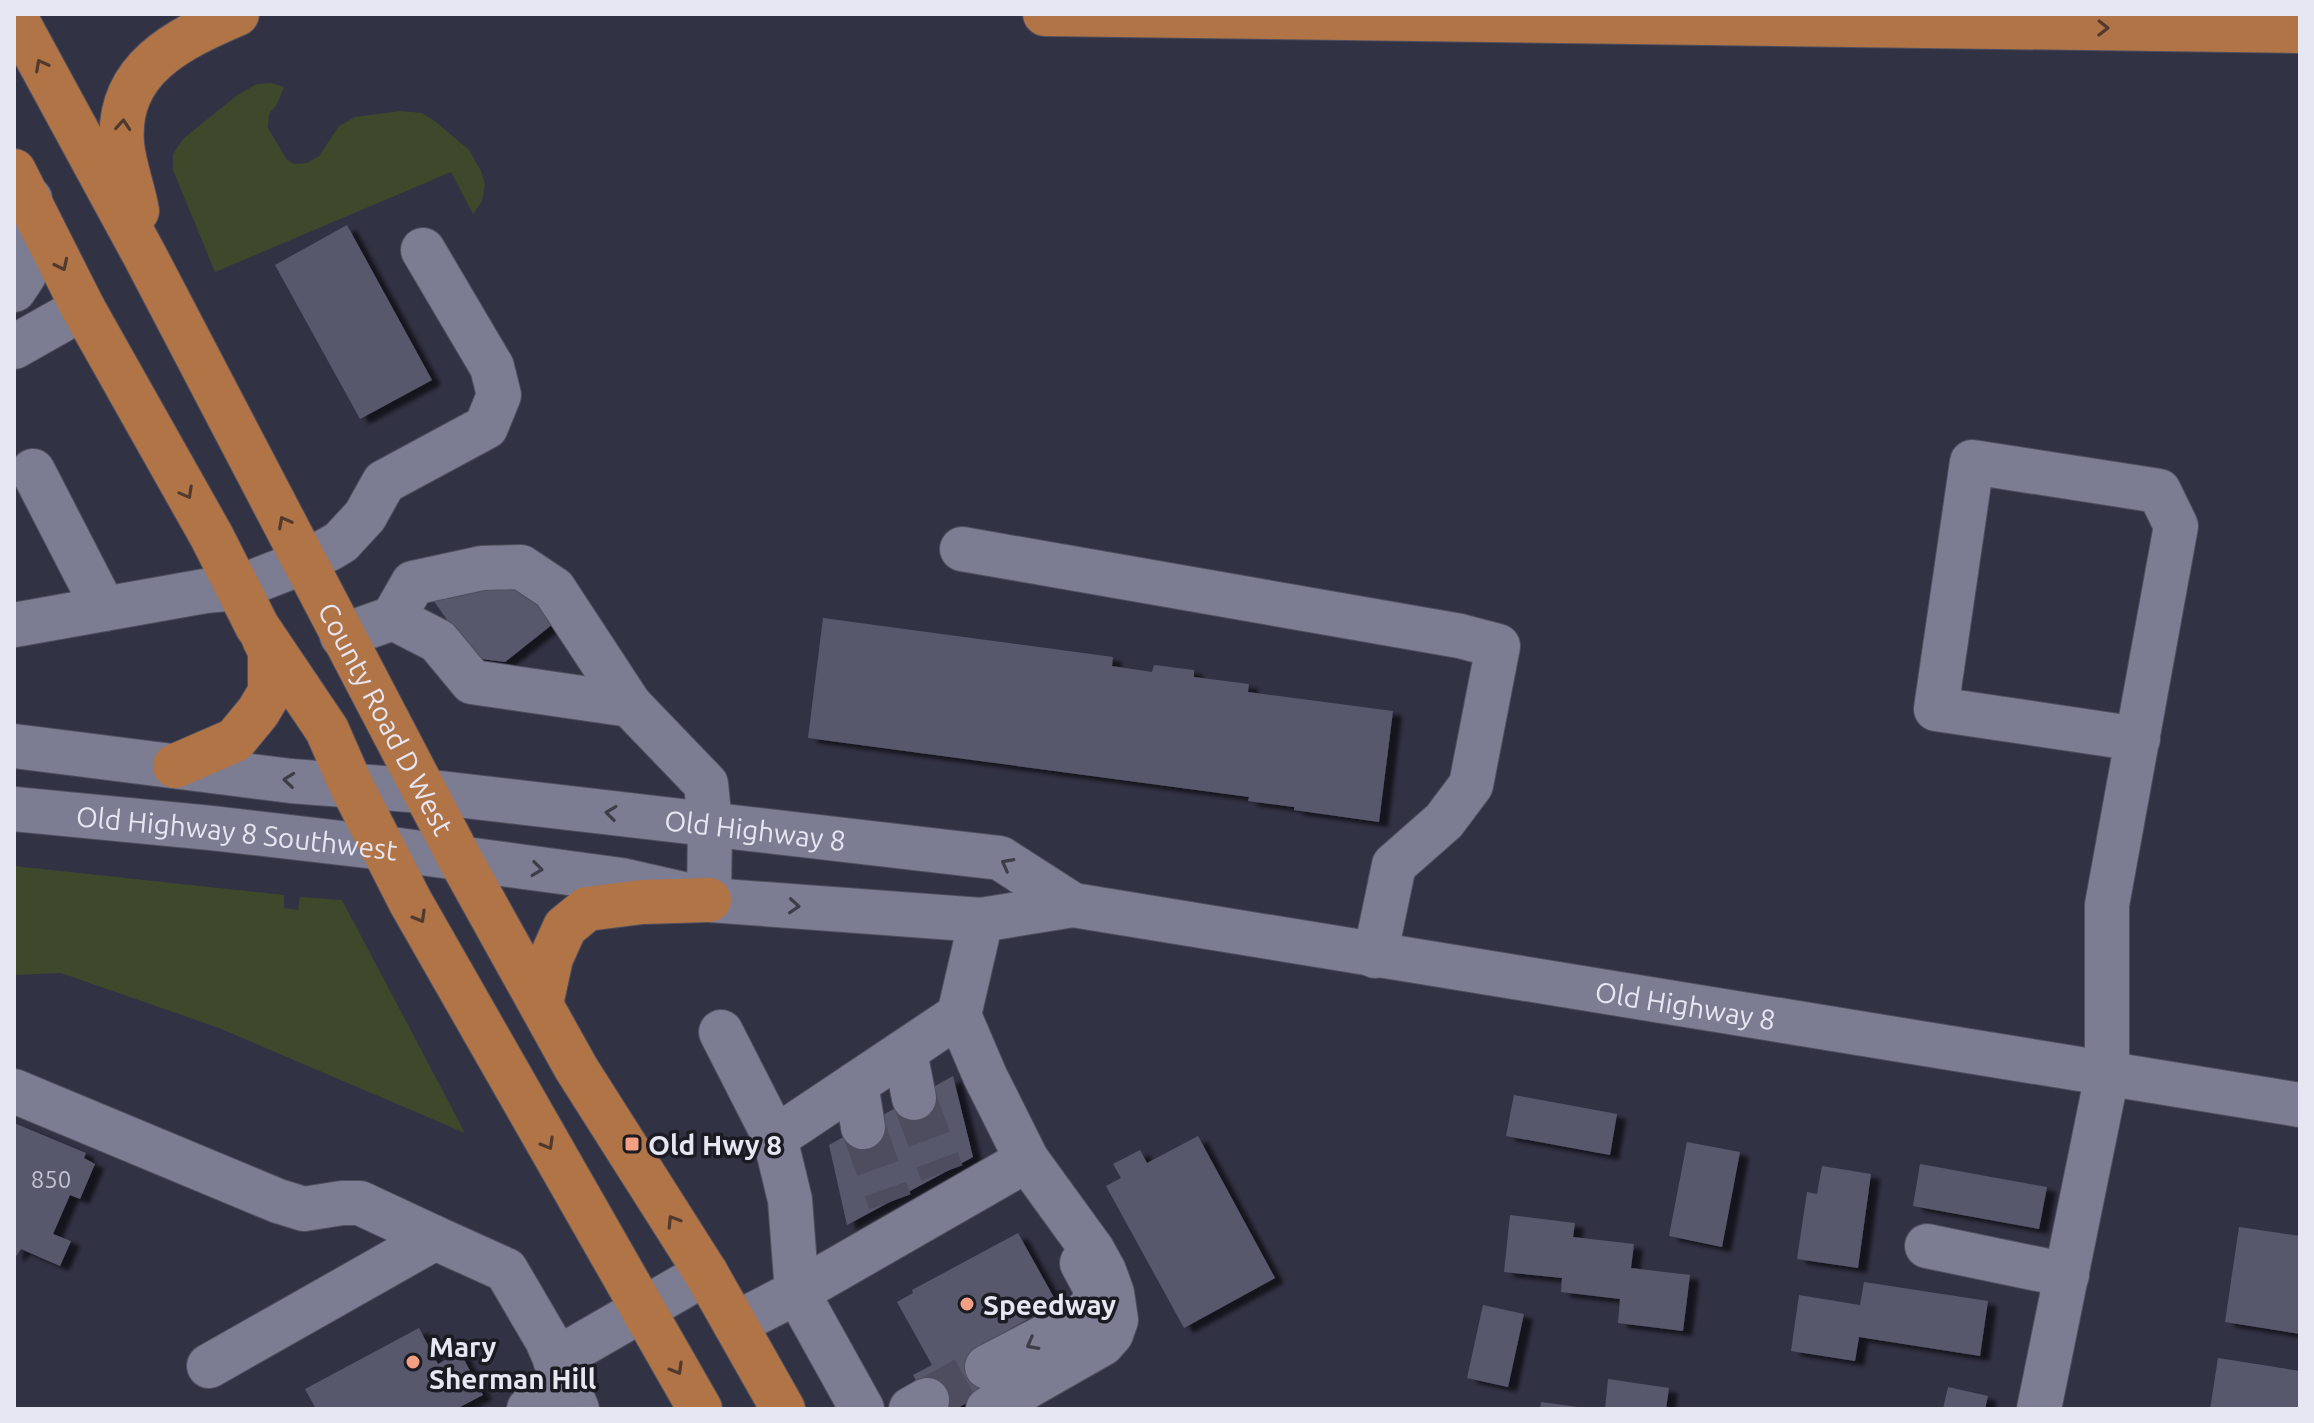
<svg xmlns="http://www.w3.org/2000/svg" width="2314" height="1423" font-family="Ubuntu,sans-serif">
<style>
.green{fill:#3e492b}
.building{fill:#58586d;filter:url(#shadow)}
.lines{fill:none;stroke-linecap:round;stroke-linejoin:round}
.minor-tunnel{stroke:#4d4d5f;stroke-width:44;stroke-dasharray:44 22;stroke-linecap:butt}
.minor-casing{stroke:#4f4f5f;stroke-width:46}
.major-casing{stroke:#4f4f5f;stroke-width:46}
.minor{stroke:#7c7c92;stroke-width:44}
.major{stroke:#b17446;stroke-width:44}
.oneway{stroke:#503a2f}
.oneway2{stroke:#3d3d4a}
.poi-dot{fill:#f39f83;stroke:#1b1b23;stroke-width:3}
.labels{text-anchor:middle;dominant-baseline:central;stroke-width:7;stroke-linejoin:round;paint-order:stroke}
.number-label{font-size:24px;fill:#c3c3d2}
.street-label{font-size:28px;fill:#e7e7f4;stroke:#1b1b23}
.poi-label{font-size:28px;font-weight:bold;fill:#e7e7f4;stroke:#1b1b23;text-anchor:start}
</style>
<defs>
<filter id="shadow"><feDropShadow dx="9" dy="5" stdDeviation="2" flood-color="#0009"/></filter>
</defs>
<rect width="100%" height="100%" fill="#323245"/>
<g class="green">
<polygon points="271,83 284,87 277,104 269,114 268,128 287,160 294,164 307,163 319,156 339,126 355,117 401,111 422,113 436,122 469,150 481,171 485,184 482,201 473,214 451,172 215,272 173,170 173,154 183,139 236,96 257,84"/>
<polygon points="14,866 284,895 284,908 298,910 300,897 342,900 465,1133 219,1028 61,973 14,975"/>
</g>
<g class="building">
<polygon points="347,225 432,380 360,419 275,265"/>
<polygon points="501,578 563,616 505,662 474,658 431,597"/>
<polygon points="823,618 1113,657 1112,666 1152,672 1154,665 1194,670 1194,677 1249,684 1248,692 1393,711 1379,822 1294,810 1294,807 1248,801 1249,797 808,738"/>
<polygon points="953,1076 973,1157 847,1225 829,1145"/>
<polygon points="1514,1095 1617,1114 1610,1155 1506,1136"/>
<polygon points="14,1123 86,1153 84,1158 95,1164 80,1199 70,1195 53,1234 71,1241 60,1266 21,1249 14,1259"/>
<polygon points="1198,1136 1275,1278 1184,1328 1106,1186 1121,1178 1113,1164 1140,1150 1147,1163"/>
<polygon points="1687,1142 1740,1152 1722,1247 1669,1236"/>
<polygon points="1920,1164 2047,1187 2039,1229 1913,1206"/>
<polygon points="1822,1166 1871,1174 1858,1268 1797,1259 1807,1192 1817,1194"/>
<polygon points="1510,1215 1575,1223 1573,1237 1634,1244 1631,1268 1690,1275 1683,1331 1618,1323 1620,1299 1561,1292 1562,1278 1504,1272"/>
<polygon points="2239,1227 2300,1236 2300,1334 2225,1322"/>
<polygon points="1018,1233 1057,1303 976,1348 995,1383 949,1409 932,1409 913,1375 932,1365 897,1302 913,1293 912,1290"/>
<polygon points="1864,1282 1988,1301 1980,1356 1859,1337 1855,1361 1791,1351 1799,1295 1860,1305"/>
<polygon points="1483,1305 1524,1314 1508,1387 1467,1378"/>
<polygon points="419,1328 438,1364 460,1352 483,1395 456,1409 316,1409 305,1389"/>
<polygon points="2218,1358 2300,1371 2300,1409 2210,1409"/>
<polygon points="1608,1379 1669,1388 1666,1409 1605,1409"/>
<polygon points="1948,1387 1988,1396 1985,1409 1943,1409"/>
<polygon points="1541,1402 1578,1407 1578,1409 1540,1409"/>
</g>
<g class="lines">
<g class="minor-tunnel">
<polyline points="914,1098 942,1173"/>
<polyline points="863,1127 890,1202"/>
<polyline points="927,1400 987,1367"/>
</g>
<g class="minor-casing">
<g id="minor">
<polyline points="14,290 24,275 25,266 30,199"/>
<polyline points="14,347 83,308"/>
<polyline points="33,471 104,609"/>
<polyline points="962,549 1460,636 1498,646 1471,785 1444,821 1394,865 1375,956"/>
<polyline points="393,618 413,583 482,568 521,567 554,589 630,705"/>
<polyline points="14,625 205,591 237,588 304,562 331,548 341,542 365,516 384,482 486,427 499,395 492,367 423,250"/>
<polyline points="342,636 393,618 438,641 472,682 630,705 706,784 710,824 709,900"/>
<path id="s1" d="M14 746 291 781 423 791 1000 858 1073 905"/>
<path id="s2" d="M14 809 211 828 384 848 621 880 709 900 981 920 1073 905 2300 1105"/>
<polyline points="981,920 959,1015 985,1076 1027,1160 1093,1251 1104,1271 1112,1293 1116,1320 1111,1334 1102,1344 988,1409"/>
<polyline points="721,1032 775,1138"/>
<polyline points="905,1052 914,1098"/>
<polyline points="856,1084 863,1127"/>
<polyline points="14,1091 278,1201 304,1209 342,1203 360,1203 435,1238"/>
<polyline points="1927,1246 2067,1275"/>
<polyline points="735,1324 797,1292 1027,1160"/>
<polyline points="555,1360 706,1273"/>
<polyline points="209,1366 435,1238 506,1270 547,1340 577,1409"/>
<polyline points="987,1367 1077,1320 1093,1306 1096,1289 1082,1263"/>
<polyline points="529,1409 567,1388"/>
<polyline points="862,1409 797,1292 790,1200 775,1138 959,1015"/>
<polyline points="911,1409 927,1400"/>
<polyline points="2039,1409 2107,1075 2107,905 2176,526 2159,491 1972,462 1936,709 2138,739"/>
</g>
</g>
<g class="major-casing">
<g id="major">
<polyline points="1045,14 2300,31"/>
<path id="s3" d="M14 15 145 256 460 859 576 1068 706 1273 783 1409"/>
<polyline points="14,171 83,308 212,537 257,626 327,730 351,785 410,901 700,1409"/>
<path d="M137 211C133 188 124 166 122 144 116 69 178 39 237 14"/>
<polyline points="175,766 235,740 258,712 270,692 270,651 264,639"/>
<polyline points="541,1004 551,958 565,927 587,909 642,902 709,900"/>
</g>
</g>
<use href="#minor" class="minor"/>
<use href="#major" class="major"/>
</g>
<defs><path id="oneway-chevron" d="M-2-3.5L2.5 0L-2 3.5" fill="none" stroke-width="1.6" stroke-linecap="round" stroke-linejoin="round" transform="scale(2)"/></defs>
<g class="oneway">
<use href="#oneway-chevron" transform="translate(2103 28) rotate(1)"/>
<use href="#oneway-chevron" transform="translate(41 65) rotate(-118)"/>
<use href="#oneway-chevron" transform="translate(123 125) rotate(-86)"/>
<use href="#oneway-chevron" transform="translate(62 265) rotate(64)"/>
<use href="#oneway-chevron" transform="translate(187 493) rotate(61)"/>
<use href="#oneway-chevron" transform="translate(284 522) rotate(-118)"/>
<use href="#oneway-chevron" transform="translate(420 917) rotate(60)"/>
<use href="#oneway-chevron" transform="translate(548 1144) rotate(60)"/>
<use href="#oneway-chevron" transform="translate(673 1221) rotate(-122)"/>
<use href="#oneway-chevron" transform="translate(677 1369) rotate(60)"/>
</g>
<g class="oneway2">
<use href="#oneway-chevron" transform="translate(289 780) rotate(-174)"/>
<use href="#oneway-chevron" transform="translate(611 813) rotate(-173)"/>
<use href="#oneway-chevron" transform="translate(1007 864) rotate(-152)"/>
<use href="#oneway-chevron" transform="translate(537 869) rotate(7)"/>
<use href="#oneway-chevron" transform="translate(794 906) rotate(4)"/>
<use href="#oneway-chevron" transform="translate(1032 1344) rotate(152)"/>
</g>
<g class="poi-dot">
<rect x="624" y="1136" width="16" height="16" rx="4"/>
<circle cx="967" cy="1304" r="8"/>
<circle cx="413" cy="1362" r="8"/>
</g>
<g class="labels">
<g class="number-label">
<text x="51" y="1179">850</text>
</g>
<g class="street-label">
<text stroke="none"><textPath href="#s3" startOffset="796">County Road D West</textPath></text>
<text stroke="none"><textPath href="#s1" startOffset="746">Old Highway 8</textPath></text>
<text stroke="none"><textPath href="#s2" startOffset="224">Old Highway 8 Southwest</textPath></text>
<text stroke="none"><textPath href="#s2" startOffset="1688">Old Highway 8</textPath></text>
</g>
<g class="poi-label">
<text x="648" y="1144">Old Hwy 8</text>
<text x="983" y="1304">Speedway</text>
<text x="429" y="1346">Mary<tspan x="429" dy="32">Sherman Hill</tspan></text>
</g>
</g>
<rect width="2314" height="1423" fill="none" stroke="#e7e7f4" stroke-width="32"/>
</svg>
